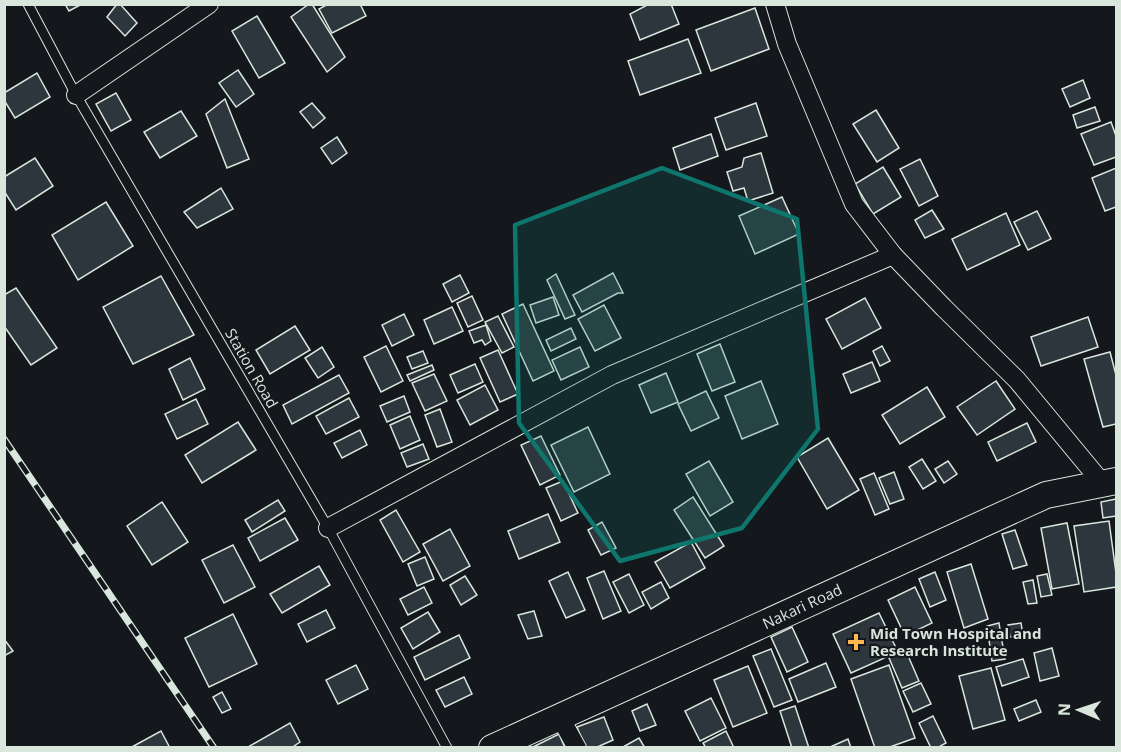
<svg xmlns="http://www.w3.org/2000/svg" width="1121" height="752" font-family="'Open Sans',sans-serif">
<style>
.building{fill:#2c363c;stroke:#d8e6dc;stroke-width:1.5}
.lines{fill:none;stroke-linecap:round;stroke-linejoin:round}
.lane-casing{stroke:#d8e6dc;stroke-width:11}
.street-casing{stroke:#d8e6dc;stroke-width:20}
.secondary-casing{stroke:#d8e6dc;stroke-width:28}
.lane{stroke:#14181c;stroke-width:9}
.street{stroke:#14181c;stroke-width:18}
.secondary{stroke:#14181c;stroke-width:26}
.rail-casing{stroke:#d8e6dc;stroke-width:7}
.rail{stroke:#14181c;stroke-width:4.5;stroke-dasharray:14;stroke-linecap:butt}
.marked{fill:#0f766e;fill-opacity:0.2;stroke:#0f766e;stroke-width:4.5;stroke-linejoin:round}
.poi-dot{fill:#ffb74d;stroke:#14181c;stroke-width:2}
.labels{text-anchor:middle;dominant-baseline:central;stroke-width:4.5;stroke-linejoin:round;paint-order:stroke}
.street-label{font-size:15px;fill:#d8e6dc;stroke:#14181c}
.poi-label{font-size:15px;font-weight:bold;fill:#d8e6dc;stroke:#14181c;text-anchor:start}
</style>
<rect width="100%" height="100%" fill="#14181c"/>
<g class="building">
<polygon points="65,4 82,4 69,11"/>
<polygon points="117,4 120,4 137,23 125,36 107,17"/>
<polygon points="309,4 312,4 345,57 327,72 291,17"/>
<polygon points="328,4 360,4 366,16 332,33 319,9"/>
<polygon points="649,4 671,4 679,24 640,40 630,14"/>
<polygon points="755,8 769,49 711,71 696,30"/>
<polygon points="257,16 285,63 259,78 232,31"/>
<polygon points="688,39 701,73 640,95 628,61"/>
<polygon points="238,70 254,94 236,107 219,83"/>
<polygon points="37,73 50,97 15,118 4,100 4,93"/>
<polygon points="1083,80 1090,98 1070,107 1062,89"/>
<polygon points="116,93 131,120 111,131 96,104"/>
<polygon points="225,99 249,159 227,168 206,114"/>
<polygon points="312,103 325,118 313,128 300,112"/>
<polygon points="756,103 767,136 726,150 715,118"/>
<polygon points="1095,107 1100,121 1077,128 1073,115"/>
<polygon points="876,110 899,148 877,162 853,124"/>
<polygon points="181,111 197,136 160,158 144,132"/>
<polygon points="1111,122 1116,136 1116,157 1094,165 1081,134"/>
<polygon points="711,134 718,156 680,170 673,148"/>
<polygon points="337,137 347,153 332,164 321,148"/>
<polygon points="761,153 773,193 748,201 744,188 733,191 727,172 742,167 744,158"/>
<polygon points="35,158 53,186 16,210 4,191 4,177"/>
<polygon points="920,159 938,196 919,206 900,169"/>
<polygon points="883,167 901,197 873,214 855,184"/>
<polygon points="1116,168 1116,207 1105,211 1092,178"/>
<polygon points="221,188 233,209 197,228 184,212"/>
<polygon points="782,197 799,234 755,254 739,216"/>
<polygon points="106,202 133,246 78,280 52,235"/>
<polygon points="932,210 944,229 925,238 915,220"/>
<polygon points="1037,211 1051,239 1028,250 1014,222"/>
<polygon points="1006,213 1020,245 967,270 952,239"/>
<polygon points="613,273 623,293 618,293 582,312 573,295"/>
<polygon points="556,274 575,315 565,319 547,280"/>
<polygon points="460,275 469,293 452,302 443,284"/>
<polygon points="161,276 194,335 133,364 103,307"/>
<polygon points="16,288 57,348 31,365 4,326 4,295"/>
<polygon points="472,296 483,320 468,327 457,303"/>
<polygon points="553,297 559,315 536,323 530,305"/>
<polygon points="865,298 881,328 842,349 826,319"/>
<polygon points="523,304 554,371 533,381 502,314"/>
<polygon points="604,305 621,338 595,351 578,319"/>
<polygon points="452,307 463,331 434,344 424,320"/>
<polygon points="404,314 414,335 392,346 382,325"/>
<polygon points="498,316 514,347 502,353 485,322"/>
<polygon points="1088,317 1098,347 1041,366 1031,337"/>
<polygon points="486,325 491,341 485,345 482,340 474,343 469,331"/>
<polygon points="295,326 310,350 270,374 256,350"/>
<polygon points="571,328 576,339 551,351 546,340"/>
<polygon points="720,344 735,382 712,391 697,354"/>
<polygon points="386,346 403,381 381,392 364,357"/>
<polygon points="882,346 890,361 880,366 873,351"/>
<polygon points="322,347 334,367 318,378 305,358"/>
<polygon points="580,347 589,367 561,380 552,360"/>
<polygon points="498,350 518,394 500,402 480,358"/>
<polygon points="423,351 428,363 412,369 407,357"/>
<polygon points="1110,352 1116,375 1116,424 1103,427 1084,359"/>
<polygon points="190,358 205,389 183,400 169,369"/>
<polygon points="872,362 880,381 851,393 843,374"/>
<polygon points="475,364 483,382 458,393 450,375"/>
<polygon points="432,365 434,370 410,381 407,375"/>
<polygon points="666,373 678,402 651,413 639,385"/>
<polygon points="434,374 447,401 425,411 412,383"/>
<polygon points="339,375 349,393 292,424 283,405"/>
<polygon points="761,381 778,424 742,439 725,396"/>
<polygon points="996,381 1015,409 977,435 957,407"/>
<polygon points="485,385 498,410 470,425 457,400"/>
<polygon points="927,387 945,417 900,444 882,415"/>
<polygon points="706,391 719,418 691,431 678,404"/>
<polygon points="404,396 410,412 387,422 380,406"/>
<polygon points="349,398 359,417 326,434 316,416"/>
<polygon points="196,399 208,424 177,439 165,414"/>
<polygon points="440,409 452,442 437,447 425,415"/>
<polygon points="410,416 420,440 400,449 390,425"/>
<polygon points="238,422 256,450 202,483 185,455"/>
<polygon points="1027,423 1036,442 997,461 988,442"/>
<polygon points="588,427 610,474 574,492 551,445"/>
<polygon points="360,430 367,445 342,458 334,443"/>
<polygon points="541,436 560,475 540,485 521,445"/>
<polygon points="828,438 859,490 827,509 797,457"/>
<polygon points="423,444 429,459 407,467 401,453"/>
<polygon points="922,459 936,481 923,489 909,467"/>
<polygon points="709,461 733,502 710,516 686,474"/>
<polygon points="948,461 957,474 944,483 935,469"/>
<polygon points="894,472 904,499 890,504 879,478"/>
<polygon points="874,473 889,509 875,515 860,479"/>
<polygon points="563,481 578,513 561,521 546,488"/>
<polygon points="693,497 724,546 705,558 674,510"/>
<polygon points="1116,499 1116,516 1103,518 1101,502"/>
<polygon points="278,500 285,511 252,532 245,520"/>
<polygon points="162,502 188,542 152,565 127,526"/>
<polygon points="396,510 420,552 403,562 380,520"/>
<polygon points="548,514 560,542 519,559 508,531"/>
<polygon points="285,518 298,540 260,561 248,538"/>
<polygon points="1109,521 1116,573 1116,587 1084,592 1074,526"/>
<polygon points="602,522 616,548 601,555 588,530"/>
<polygon points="1067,523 1079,584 1052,589 1041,528"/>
<polygon points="450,529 470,566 443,581 423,544"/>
<polygon points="1015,530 1027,565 1013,569 1002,534"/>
<polygon points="691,542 705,568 670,588 655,562"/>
<polygon points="233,545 255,587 224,603 202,560"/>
<polygon points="425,557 434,579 417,586 408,564"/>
<polygon points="971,564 988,619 964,628 947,572"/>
<polygon points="319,566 330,585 282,613 270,594"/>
<polygon points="604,571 621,611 603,619 587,578"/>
<polygon points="568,572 585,610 566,618 549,581"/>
<polygon points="935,572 946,600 930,607 919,579"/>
<polygon points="629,574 644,605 629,613 613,582"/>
<polygon points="1047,574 1052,595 1041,597 1037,576"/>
<polygon points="465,576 477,595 461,605 450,585"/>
<polygon points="1033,580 1037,603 1028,604 1023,582"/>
<polygon points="661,582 669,598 651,609 642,592"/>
<polygon points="424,587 432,603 408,615 400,599"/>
<polygon points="915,587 932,623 905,636 888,600"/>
<polygon points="326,610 335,628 307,642 298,624"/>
<polygon points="534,611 542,636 528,639 518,615"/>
<polygon points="428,612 440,632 413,649 401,628"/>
<polygon points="879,613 898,652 851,673 833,634"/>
<polygon points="233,614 257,664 209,687 185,638"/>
<polygon points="999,623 1005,659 992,661 987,626"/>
<polygon points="1021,623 1023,635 1010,637 1008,625"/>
<polygon points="792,627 808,662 787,672 771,637"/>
<polygon points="459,635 470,658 425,680 414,657"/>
<polygon points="4,639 13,651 4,656"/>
<polygon points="1052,648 1059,676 1040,681 1034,653"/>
<polygon points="771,649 792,700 774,707 753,656"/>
<polygon points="906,651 919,681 902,688 889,658"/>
<polygon points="1023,659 1029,677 1002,686 996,667"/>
<polygon points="826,663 836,687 798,702 789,679"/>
<polygon points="356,665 368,689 338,704 326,680"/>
<polygon points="889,665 915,738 887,748 875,748 851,679"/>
<polygon points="748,666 767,713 733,727 714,680"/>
<polygon points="991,668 1005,720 973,729 959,676"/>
<polygon points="464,677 472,694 445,707 436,690"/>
<polygon points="921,683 931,704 913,712 903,691"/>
<polygon points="222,692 231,709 222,713 213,697"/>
<polygon points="711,698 726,728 700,741 685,711"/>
<polygon points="1036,700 1041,712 1019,721 1014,709"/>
<polygon points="647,704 656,725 640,731 632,711"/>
<polygon points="795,706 809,748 792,748 780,711"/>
<polygon points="933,716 946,743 937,748 931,748 919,723"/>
<polygon points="604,717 613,740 595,748 585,748 577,727"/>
<polygon points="290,723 300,742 291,748 248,747"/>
<polygon points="161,731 170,748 130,748"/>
<polygon points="726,731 734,748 706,748 703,743"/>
<polygon points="559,734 565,748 531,748"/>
<polygon points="639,738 645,748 624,748 623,747"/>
<polygon points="848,739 851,748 828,748"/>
</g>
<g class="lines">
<g class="lane-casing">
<polyline id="lane" points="28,4 76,95 328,528 447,748"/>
</g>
<g class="street-casing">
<g id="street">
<polyline points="775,4 787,44 854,204 893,255 944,308 1017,380 1103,484"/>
<polyline points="76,95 209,4"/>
<polyline points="328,528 612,375 893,255"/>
<polyline points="560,717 577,748"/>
</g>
</g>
<g class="secondary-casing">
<polyline id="secondary" points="492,748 1046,495 1116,481"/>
</g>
<use href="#lane" class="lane"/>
<use href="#street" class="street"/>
<use href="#secondary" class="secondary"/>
<g class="rail-casing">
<polyline id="rail" points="4,439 214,748"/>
</g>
<use href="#rail" class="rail"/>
</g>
<path class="marked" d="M662 168 797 219 818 429 742 528 620 561 519 423 515 225Z"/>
<path class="poi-dot" d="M853 633h6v6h6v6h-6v6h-6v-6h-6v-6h6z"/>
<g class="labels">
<g class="street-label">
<text transform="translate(252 368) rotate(60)">Station Road</text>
<text transform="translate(802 606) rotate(-25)">Nakari Road</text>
</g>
<g class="poi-label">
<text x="870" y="633">Mid Town Hospital and<tspan x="870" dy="17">Research Institute</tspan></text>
</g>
</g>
<rect width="1121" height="752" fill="none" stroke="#d8e6dc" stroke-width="12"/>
<g transform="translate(1079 710) rotate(272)" stroke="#14181c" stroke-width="4.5" paint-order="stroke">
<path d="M0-4.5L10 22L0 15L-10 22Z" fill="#d8e6dc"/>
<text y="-9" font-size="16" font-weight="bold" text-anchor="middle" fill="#d8e6dc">N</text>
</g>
</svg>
